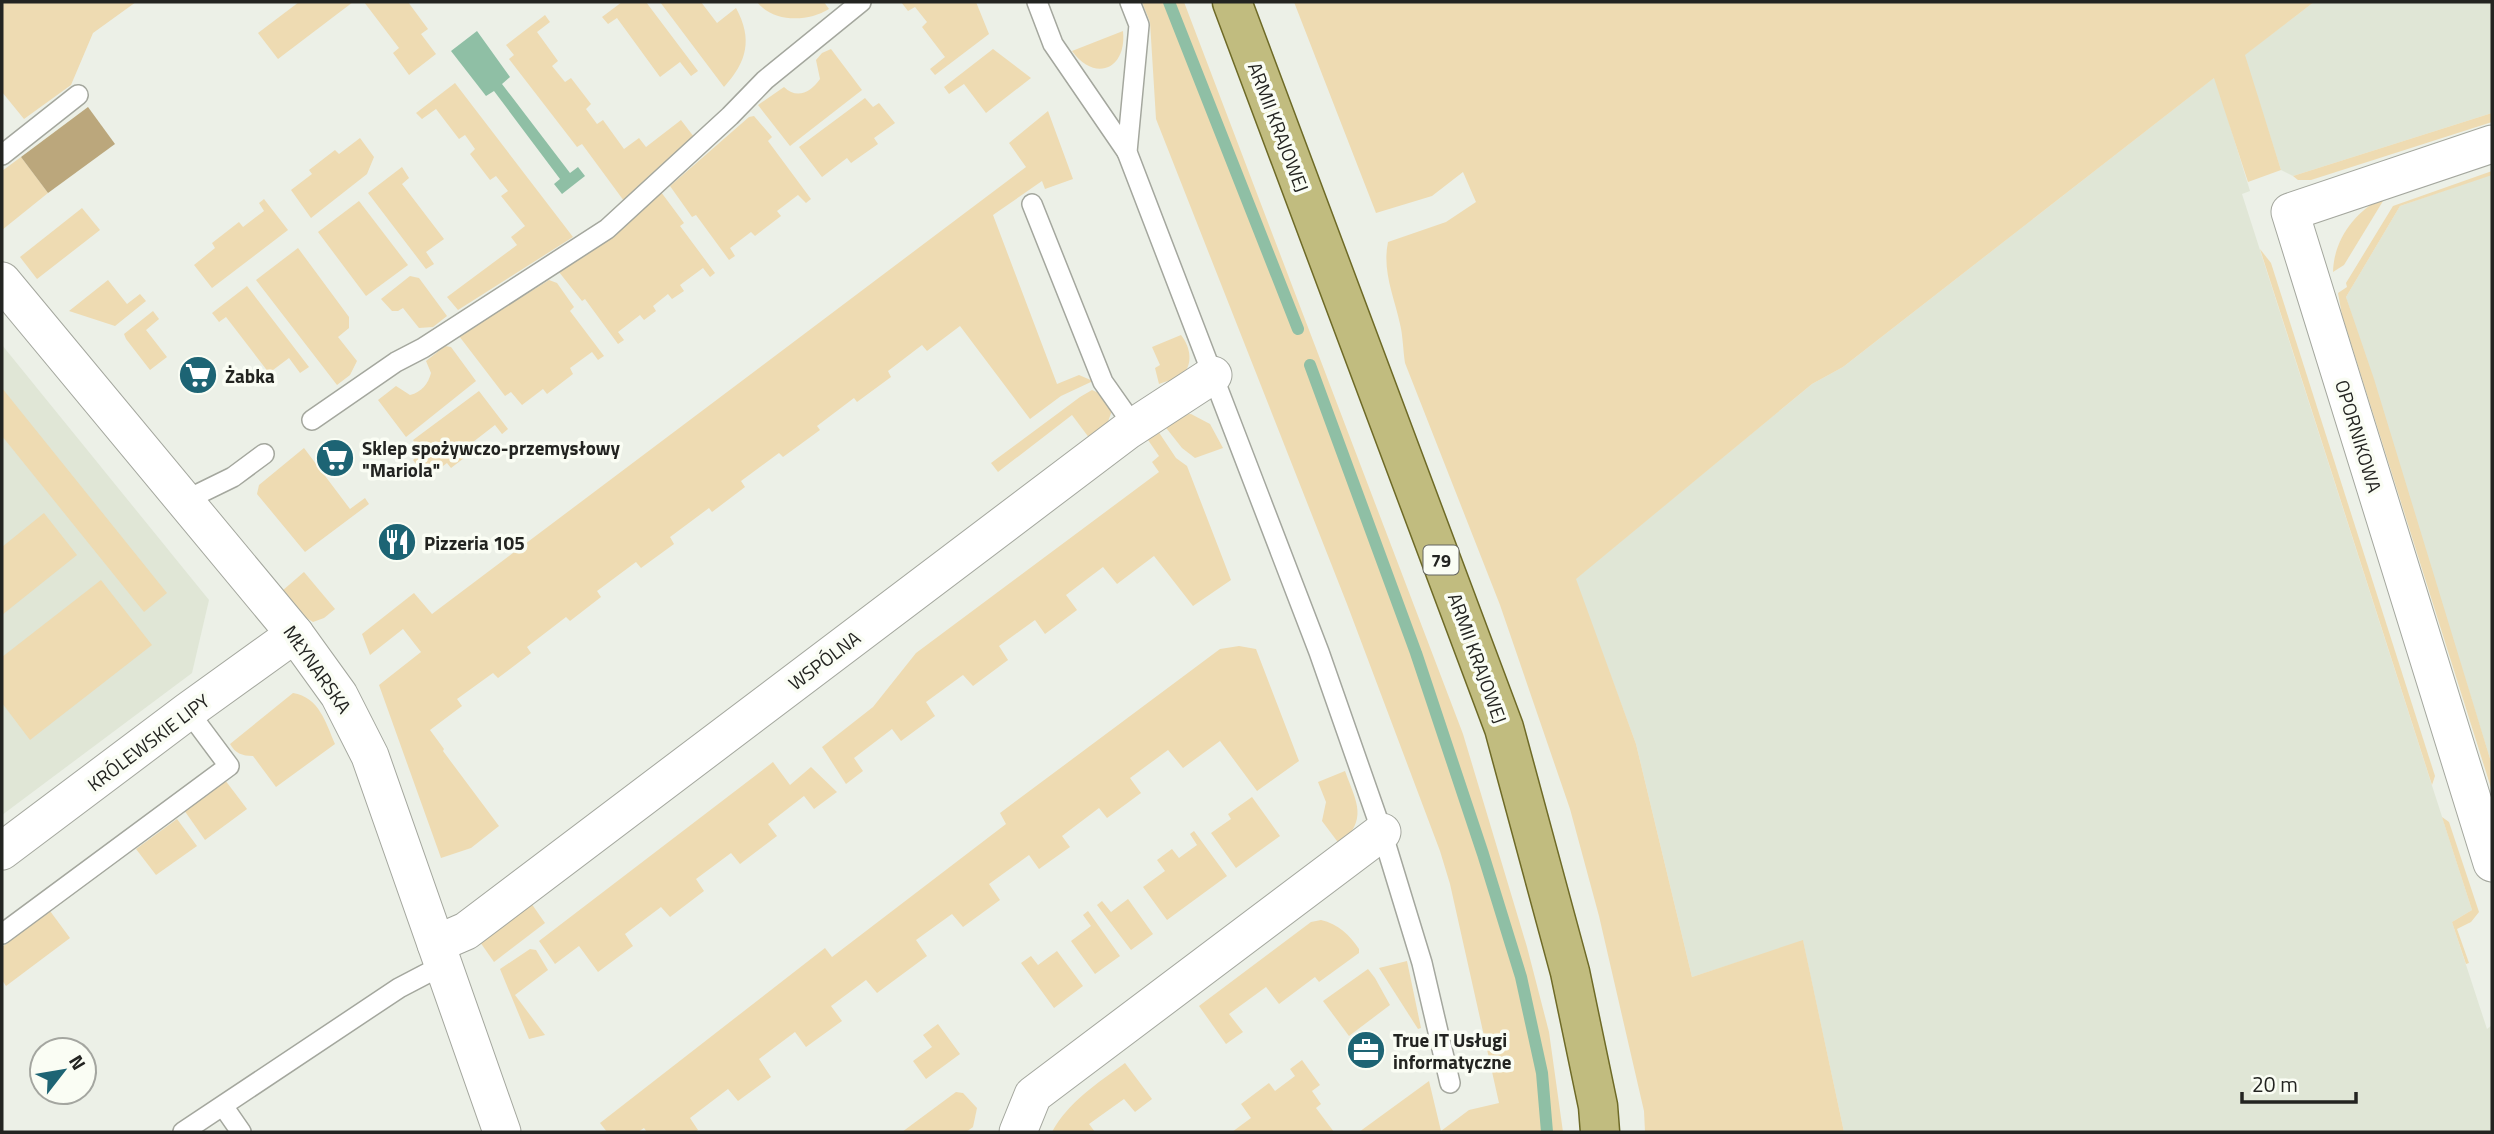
<svg xmlns="http://www.w3.org/2000/svg" width="2494" height="1134" font-family="'Titillium Web',sans-serif">
<style>
.built{fill:#e0e6d6}
.green{fill:#eedbb2}
.forest{fill:#bba77c}
.water{fill:#8fbfa5}
.lines{fill:none;stroke-linecap:round;stroke-linejoin:round}
.stream{stroke:#8fbfa5;stroke-width:12}
.service-casing{stroke:#a4a79e;stroke-width:22}
.minor-casing{stroke:#a4a79e;stroke-width:39}
.primary-casing{stroke:#6e6a27;stroke-width:41}
.service{stroke:#fff;stroke-width:19}
.minor{stroke:#fff;stroke-width:37}
.primary{stroke:#c1bc7f;stroke-width:38}
.labels{text-anchor:middle;dominant-baseline:central;stroke-width:7;stroke-linejoin:round;paint-order:stroke}
.shield{fill:#fafdf4;stroke:#646560;stroke-width:2}
.shield-label{font-size:18px;font-weight:bold;fill:#232421}
.street-label{font-size:19px;fill:#232421;stroke:#fafdf4}
.poi-label{font-size:19px;font-weight:bold;fill:#232421;stroke:#fafdf4;text-anchor:start}
</style>
<rect width="100%" height="100%" fill="#ecf0e7"/>
<g class="built">
<polygon points="2314,2 2492,2 2492,113 2293,176 2281,170 2244,55"/>
<polygon points="2215,77 2250,191 2242,194 2472,910 2452,922 2487,1029 2492,1025 2492,1132 1844,1132 1803,941 1692,977 1636,744 1575,579 1812,384 1843,367"/>
<polygon points="2492,174 2492,765 2346,297 2400,206"/>
<polygon points="2,345 209,600 192,673 2,815"/>
</g>
<g class="green">
<polygon points="2,2 136,2 93,33 71,85 24,119 2,92"/>
<polygon points="299,2 353,2 278,59 258,33"/>
<polygon points="364,2 408,2 428,29 421,34 436,54 409,75 393,53 399,48"/>
<polygon points="622,2 646,2 698,71 691,76 680,62 660,77 617,18 608,24 602,17"/>
<path d="M660 2H701L717 23 736 8C753 39 747 62 724 87Z"/>
<path d="M757 2H824L829 9C808 22 774 23 757 2Z"/>
<polygon points="901,2 976,2 989,34 935,75 930,69 945,57 922,27 927,22 915,7 908,11"/>
<polygon points="1142,2 1184,2 1463,734 1527,947 1549,1032 1563,1132 1359,1132 1429,1081 1441,1131 1469,1110 1499,1103 1450,884 1440,851 1347,604 1156,119 1150,22"/>
<path d="M1294 2H2314L2245 55 2281 170 2248 182 2214 78 1843 367 1812 384 1576 579 1636 744 1692 977 1803 940 1844 1132H1645L1644 1111 1599 916 1570 809 1500 605 1405 363C1403 350 1403 336 1400 324 1394 296 1382 271 1388 242L1446 222 1476 202 1463 172 1432 196 1376 213Z"/>
<polygon points="545,15 550,22 537,32 558,61 552,66 565,82 571,78 591,104 586,109 597,124 603,120 624,149 639,138 646,147 681,120 694,137 624,201 582,144 577,147 509,59 514,55 506,45"/>
<path d="M1123 31C1127 69 1095 83 1072 51Z"/>
<path d="M831 49 862 90 790 146 758 105 784 87C797 100 811 92 820 79L816 60 822 53Z"/>
<polygon points="993,49 1031,78 986,113 964,84 949,94 944,87"/>
<polygon points="455,83 573,237 458,310 447,297 517,245 511,237 525,226 501,196 508,191 496,176 490,180 470,154 475,149 465,135 459,139 436,109 422,119 416,113"/>
<polygon points="865,98 873,107 879,103 895,123 874,138 878,144 851,163 847,158 822,177 799,147"/>
<polygon points="1048,111 1073,179 1045,189 1042,181 993,215 1057,384 1079,375 1093,381 1061,396 1030,419 960,326 927,351 922,345 888,371 891,377 857,402 854,398 817,426 820,430 783,457 779,453 741,481 745,487 712,512 709,508 670,537 674,544 641,568 636,562 597,591 601,597 570,621 566,617 527,647 531,653 498,678 493,673 457,699 462,706 430,730 444,749 443,751 499,826 471,848 441,858 379,685 421,652 403,629 370,655 362,634 414,593 432,614 1026,167 1009,143"/>
<polygon points="2492,113 2492,122 2311,180 2298,180 2293,176"/>
<polygon points="754,116 772,137 768,141 811,199 806,203 798,195 777,211 781,216 755,236 751,232 730,248 735,256 729,260 696,215 692,217 670,186 749,117"/>
<polygon points="360,138 374,157 367,174 311,218 291,190 312,174 309,170 335,150 339,154"/>
<polygon points="21,157 48,193 2,230 2,171"/>
<polygon points="402,167 409,178 402,184 444,239 426,252 434,264 426,269 368,193"/>
<polygon points="2492,171 2492,175 2400,206 2346,297 2374,379 2492,765 2492,791 2342,315 2338,293 2347,287 2346,283 2393,206"/>
<polygon points="661,192 684,223 680,226 715,273 710,277 703,268 680,285 684,291 672,299 668,294 653,306 656,311 644,320 640,315 618,332 624,340 618,344 585,299 582,301 559,272 619,231"/>
<path d="M2383 197V201L2344 265 2333 272C2334 239 2354 213 2383 197Z"/>
<polygon points="264,199 288,230 212,288 194,265 215,248 212,243 239,222 243,227 264,211 259,203"/>
<polygon points="359,201 408,265 366,296 318,232"/>
<polygon points="82,208 100,230 37,279 20,257"/>
<polygon points="298,248 349,317 349,328 338,337 357,361 350,375 337,385 256,280"/>
<polygon points="2260,249 2271,263 2435,776 2432,785"/>
<polygon points="410,276 419,278 447,316 433,327 419,328 403,308 398,311 392,311 381,299"/>
<polygon points="108,280 127,304 140,294 146,301 115,326 69,311"/>
<polygon points="549,280 557,283 574,307 570,311 604,356 598,360 592,352 570,368 573,374 547,394 543,389 522,405 511,392 505,396 459,336"/>
<polygon points="247,286 309,367 300,373 289,358 269,373 226,317 219,322 212,313"/>
<polygon points="153,311 159,319 146,330 167,357 150,370 126,339 124,334"/>
<path d="M1181 335C1190 346 1195 366 1180 376 1175 380 1166 381 1159 384L1155 368 1160 365 1152 347Z"/>
<path d="M445 346 451 347 476 381 406 437 378 400 396 386 410 395C422 392 428 384 431 373L426 361Z"/>
<polygon points="2,388 167,593 144,612 2,436"/>
<polygon points="1092,390 1101,394 1113,408 1106,427 1090,439 1072,415 998,472 991,463 1080,397"/>
<polygon points="479,391 508,429 502,434 495,425 473,442 477,448 451,468 447,463 427,478 413,460 422,452 413,440"/>
<polygon points="1191,414 1210,424 1223,448 1195,458 1182,448 1163,424 1176,415"/>
<polygon points="1156,428 1176,458 1187,466 1231,580 1193,606 1154,556 1117,584 1103,567 1066,595 1077,610 1045,634 1035,620 999,646 1008,660 973,686 963,675 926,702 935,716 901,741 892,729 854,758 863,771 846,784 822,747 873,707 916,653 1159,472 1152,462 1159,456 1148,440"/>
<polygon points="304,448 350,509 365,498 369,504 305,552 257,494 259,485"/>
<polygon points="44,513 77,555 2,615 2,547"/>
<polygon points="304,572 335,609 324,618 313,622 305,617 282,591"/>
<polygon points="101,580 152,645 30,740 2,703 2,657"/>
<polygon points="1239,646 1256,649 1299,761 1257,791 1220,741 1183,768 1168,750 1130,778 1141,793 1107,818 1099,808 1062,836 1070,847 1039,869 1029,855 989,884 1000,900 963,927 952,914 916,940 927,956 877,993 866,980 831,1006 842,1021 806,1047 795,1032 759,1059 771,1077 738,1101 728,1089 690,1118 698,1130 695,1132 647,1132 644,1128 638,1132 607,1132 600,1123 825,948 832,957 1006,824 1000,813 1220,649"/>
<path d="M293 693C319 697 326 723 335 744L276 787 253 756C242 756 235 753 230 744Z"/>
<polygon points="773,762 790,785 811,767 837,792 814,809 804,796 768,824 777,836 740,864 731,853 696,879 704,891 670,917 661,907 625,934 633,946 598,972 579,946 555,964 539,941"/>
<path d="M1345 771C1357 804 1368 818 1340 845L1322 821 1326 802 1318 782Z"/>
<polygon points="225,780 247,809 205,840 184,810"/>
<polygon points="1252,797 1280,836 1236,868 1211,833 1231,819 1228,814"/>
<polygon points="2442,817 2449,822 2479,912 2471,922 2457,929 2469,963 2466,964 2452,922 2472,910"/>
<polygon points="177,819 197,846 156,875 136,849"/>
<polygon points="1194,831 1227,876 1167,920 1143,887 1165,871 1157,860 1172,849 1179,858 1197,845 1190,834"/>
<polygon points="1128,899 1153,934 1131,950 1097,905 1102,901 1111,912"/>
<polygon points="531,903 545,923 494,962 480,942"/>
<polygon points="50,911 70,938 6,986 2,980 2,947"/>
<polygon points="1088,911 1120,956 1095,974 1071,941 1091,926 1083,915"/>
<path d="M1321 920C1338 924 1350 935 1359 949V953L1319 982 1315 977 1279 1004 1266 987 1229 1014 1243 1032 1226 1044 1199 1006 1311 922Z"/>
<polygon points="530,949 536,950 548,970 515,995 545,1035 529,1039 500,969"/>
<polygon points="1057,951 1083,986 1054,1008 1021,963 1031,956 1038,965"/>
<polygon points="1407,961 1421,1028 1418,1029 1379,968"/>
<polygon points="1368,969 1375,978 1390,1005 1349,1036 1323,1001"/>
<polygon points="938,1024 960,1054 926,1079 913,1061 932,1047 923,1035"/>
<polygon points="1302,1060 1320,1085 1312,1091 1321,1104 1316,1108 1334,1132 1232,1132 1251,1118 1241,1104 1269,1083 1275,1091 1295,1076 1290,1069"/>
<path d="M1125 1063 1152 1099 1135 1112 1124 1099 1089 1124 1095 1132H1052C1068 1102 1098 1083 1125 1063Z"/>
<polygon points="956,1092 963,1093 977,1108 973,1127 966,1132 902,1132"/>
</g>
<polygon class="forest" points="88,107 115,144 48,193 21,157"/>
<polygon class="water" points="477,31 510,77 502,84 570,173 578,167 585,176 562,194 554,184 560,179 494,91 486,96 451,51"/>
<g class="lines">
<g class="stream">
<polyline points="1169,2 1298,329"/>
<polyline points="1310,365 1416,653 1483,854 1521,977 1542,1073 1547,1132"/>
</g>
<g class="service-casing">
<g id="service">
<polyline points="1037,2 1053,44 1127,152"/>
<polyline points="1130,2 1139,25 1127,152 1319,652 1382,832 1422,963 1450,1083"/>
<polyline points="2,155 78,95"/>
<polyline points="1032,204 1103,382 1134,426"/>
<polyline points="312,420 396,362 423,348 607,229 730,116 765,80 861,2"/>
<polyline points="184,501 233,477 264,454"/>
<polyline points="2,934 229,766 188,711"/>
<polyline points="223,1106 241,1132"/>
<polyline points="183,1132 399,988 443,965"/>
</g>
</g>
<g class="minor-casing">
<g id="minor">
<polyline points="2492,144 2290,212 2492,863"/>
<polyline points="2,281 295,634 339,695 370,756 502,1132"/>
<polyline points="2,851 188,711 295,634"/>
<polyline points="436,944 466,931 1127,431 1213,375"/>
<polyline points="1018,1132 1033,1095 1382,832"/>
</g>
</g>
<g class="primary-casing">
<polyline id="primary" points="1232,2 1504,728 1570,972 1598,1106 1600,1132"/>
</g>
<use href="#service" class="service"/>
<use href="#minor" class="minor"/>
<use href="#primary" class="primary"/>
</g>
<defs>
<g id="supermarket-disc" transform="scale(2.0125)"><circle r="9.5" fill="#1d6474" stroke="#fafdf4"/><path d="M-6-5.5h2.5l.6 2H6L4.5 2H-2.5L-4.4-4H-6ZM-1.5 3.2a1.3 1.3 0 1 0 .1 0ZM3 3.2a1.3 1.3 0 1 0 .1 0Z" fill="#fff"/></g>
<g id="restaurant-disc" transform="scale(2.0125)"><circle r="9.5" fill="#1d6474" stroke="#fafdf4"/><path d="M-5-6h1v4h1v-4h1v4h1v-4h1v5L-1.5 .5V6h-2V.5L-5-1ZM5-6V6H3V1.5H1.5Q1.5-4 5-6Z" fill="#fff"/></g>
<g id="office-disc" transform="scale(2.0125)"><circle r="9.5" fill="#1d6474" stroke="#fafdf4"/><path d="M-6-3h4V-5.5h4V-3h4V5H-6ZM-1-4.5V-3h2v-1.5ZM-6 0V1H6V0Z" fill="#fff"/></g>
</defs>
<g fill-rule="evenodd">
<use href="#supermarket-disc" x="198" y="375"/>
<use href="#supermarket-disc" x="335" y="458"/>
<use href="#restaurant-disc" x="397" y="542"/>
<use href="#office-disc" x="1366" y="1050"/>
</g>
<g class="labels">
<rect class="shield" x="1423.5" y="545.5" width="35" height="29" rx="5"/>
<g class="shield-label">
<text x="1441" y="560">79</text>
</g>
<g class="street-label">
<text transform="translate(1279 127) rotate(69)">ARMII KRAJOWEJ</text>
<text transform="translate(2359 436) rotate(73)">OPORNIKOWA</text>
<text transform="translate(1478 658) rotate(70)">ARMII KRAJOWEJ</text>
<text transform="translate(824 660) rotate(-37)">WSPÓLNA</text>
<text transform="translate(318 669) rotate(55)">MŁYNARSKA</text>
<text transform="translate(148 742) rotate(-37)">KRÓLEWSKIE LIPY</text>
</g>
<g class="poi-label">
<text x="225" y="375">Żabka</text>
<text x="362" y="447">Sklep spożywczo-przemysłowy<tspan x="362" dy="22">"Mariola"</tspan></text>
<text x="424" y="542">Pizzeria 105</text>
<text x="1393" y="1039">True IT Usługi<tspan x="1393" dy="22">informatyczne</tspan></text>
</g>
</g>
<rect width="2494" height="1134" fill="none" stroke="#232421" stroke-width="7"/>
<g transform="translate(63 1071) rotate(59)"><circle r="33" fill="#fafdf4" stroke="#a4a6a0" stroke-width="2"/>
<path d="M0-5L12 26L0 18L-12 26Z" fill="#1d6474"/>
<text y="-10" font-size="19" font-weight="bold" text-anchor="middle" fill="#232421">N</text>
</g>
<path d="M2242 1092v10h114v-10" fill="none" stroke="#232421" stroke-width="3.5"/>
<text x="2252" y="1092" font-size="21" fill="#232421" stroke="#fafdf4" stroke-width="5" paint-order="stroke">20 m</text>
</svg>
